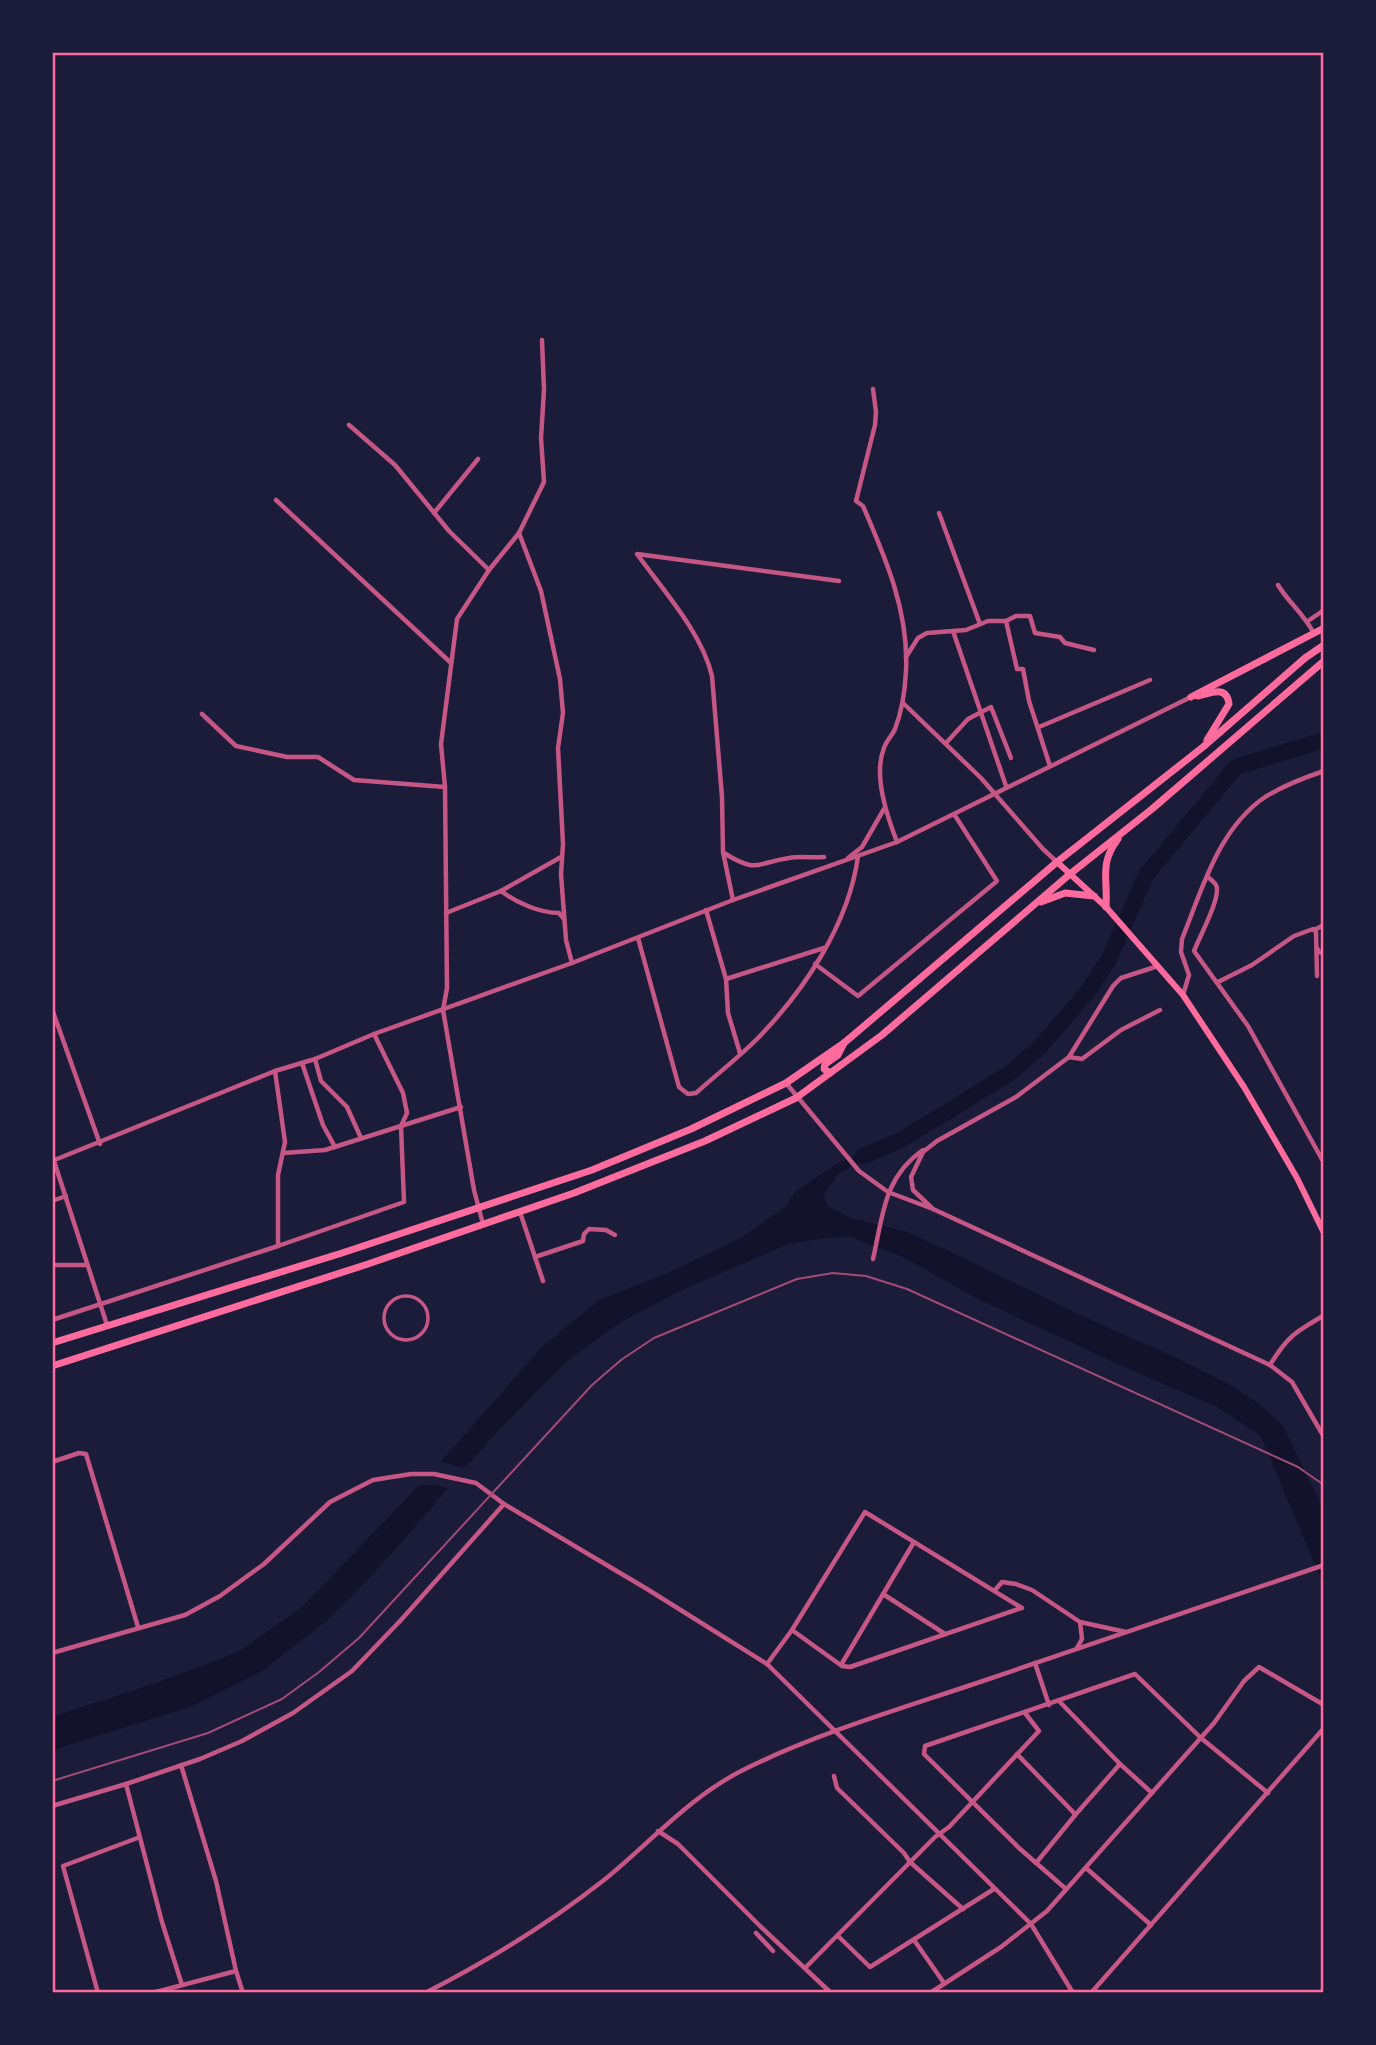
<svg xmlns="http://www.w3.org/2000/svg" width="1376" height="2045" font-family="Lato,sans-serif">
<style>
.water{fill:#12122b}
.pier{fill:#1b1b3a}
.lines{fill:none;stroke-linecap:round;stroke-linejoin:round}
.river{stroke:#12122b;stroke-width:16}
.pedestrian{stroke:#c65784;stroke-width:3.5}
.minor{stroke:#c65784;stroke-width:4.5}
.secondary{stroke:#ff6b9d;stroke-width:6}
.primary{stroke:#ff6b9d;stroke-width:7}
.tram{stroke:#a44b75;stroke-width:2}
.neatline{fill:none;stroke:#ff6b9d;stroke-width:2.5}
</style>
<rect width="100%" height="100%" fill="#1b1b3a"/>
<polygon class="water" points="882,1144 884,1150 839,1173 824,1194 827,1206 850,1218 907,1232 951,1252 1086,1318 1177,1358 1227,1383 1259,1404 1282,1424 1323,1509 1323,1584 1261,1436 1217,1407 1129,1369 980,1300 903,1257 851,1237 824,1238 788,1244 682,1290 621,1322 567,1361 495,1434 386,1560 330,1618 262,1671 192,1706 53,1750 52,1717 156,1683 238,1652 301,1608 429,1475 542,1347 599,1300 668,1273 741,1238 785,1207 795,1192 835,1165"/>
<polygon class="pier" points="437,1461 471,1469 454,1489 434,1485 415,1485"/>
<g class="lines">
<polyline class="river" points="863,1156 899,1141 955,1107 1010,1073 1040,1047 1086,994 1109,959 1146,875 1236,767 1324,740"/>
<circle class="pedestrian" cx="406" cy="1318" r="22"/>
<g class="minor">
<path d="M873 389 876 412 875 425 856 501 863 506C886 559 909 612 906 671 905 691 902 711 895 729 892 736 886 741 884 748 873 775 887 816 897 842"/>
<polyline points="349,425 395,465 449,531 489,570"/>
<polyline points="276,500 451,663"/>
<polyline points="434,513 478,459"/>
<polyline points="939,513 980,624"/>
<polyline points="519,533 541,591 560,679 563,713 558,748 563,844 561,874 566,940 572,963"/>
<path d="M1278 585C1288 602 1304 614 1313 632"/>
<polyline points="1006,621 1016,616 1030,616 1035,633 1060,637 1065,643 1094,650"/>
<polyline points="1308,621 1324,610"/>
<polyline points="953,631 1006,786"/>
<polyline points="906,657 918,638 927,633 966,630 988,621 1006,621 1017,669 1023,669 1029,701 1050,766"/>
<polyline points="903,703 981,778 1043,849 1057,862"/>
<polyline points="202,714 236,746 287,757 318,757 354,780 445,787"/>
<polyline points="1039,727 1150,680"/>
<polyline points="946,743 968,719 991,707 1011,758"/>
<path d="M724 853C758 874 755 863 789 858 800 856 812 858 824 857"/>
<polyline points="848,858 862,847 884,809"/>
<path d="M1208 877C1209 878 1215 883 1216 885 1222 896 1199 938 1194 951L1248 1026 1324 1163"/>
<path d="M501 891C517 903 540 913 559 913L564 919"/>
<path d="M733 900 723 852 722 797 712 676C702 633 663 590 637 554L839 581"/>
<polyline points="706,910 726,979 728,1013 740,1053"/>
<polyline points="446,913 501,891 561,857"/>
<polyline points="1314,930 1324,925"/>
<path d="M638 938 679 1087 688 1094 696 1093C716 1075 738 1058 757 1039 804 991 849 924 858 856"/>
<polyline points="1317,948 1319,952 1324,954"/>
<polyline points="815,964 858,996 997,881 954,814"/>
<polyline points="726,979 824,948"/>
<polyline points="1218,982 1252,965 1294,936 1313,929 1316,932 1317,976"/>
<path d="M1183 995 1189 975 1181 952 1182 939C1202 890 1218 829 1265 797 1283 786 1303 778 1324 771"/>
<polyline points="52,1009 100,1144"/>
<polyline points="1069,1057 1113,986 1121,978 1158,966"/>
<polyline points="315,1059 321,1081 347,1107 361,1138"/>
<polyline points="302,1063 323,1125 335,1147"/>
<polyline points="275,1071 285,1142 278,1175 278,1246 404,1202 401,1126 407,1113 403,1093 374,1034"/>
<polyline points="786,1083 859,1171 888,1192 933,1209 913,1190 911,1177 923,1152 937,1141 1016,1097 1069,1057 1082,1059 1121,1030 1160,1010"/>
<polyline points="283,1153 325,1150 461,1107"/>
<polyline points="52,1161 275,1071 315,1059 374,1034 572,963 733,900 897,842 1191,697"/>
<polyline points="54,1161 107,1325"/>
<polyline points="52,1201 66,1196"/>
<path d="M933 1209 1270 1365C1287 1337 1295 1332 1323 1316"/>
<polyline points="520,1212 535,1257 583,1241 584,1234 589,1229 606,1230 615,1235"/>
<polyline points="483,1224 474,1190 443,1010 447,988 446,888 445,787 441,744 457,619 489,570 519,533 544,482 541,438 544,390 542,340"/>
<polyline points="535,1257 543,1281"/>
<path d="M873 1259C883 1216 883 1178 923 1150"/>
<polyline points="52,1265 87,1265"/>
<polyline points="52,1320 278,1246"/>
<polyline points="1270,1365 1292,1382 1324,1437"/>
<polyline points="52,1462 79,1453 86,1454 138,1627"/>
<polyline points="995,1590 1002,1582 1016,1584 1032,1590 1080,1622 1126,1632"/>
<polyline points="883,1594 945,1634"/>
<polyline points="792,1630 842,1666 850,1667 1021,1608"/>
<polyline points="1077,1648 1082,1639 1080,1622"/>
<polyline points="52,1653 185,1615 220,1596 264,1564 330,1502 373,1480 411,1474 434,1474 476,1483 504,1504 647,1589 767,1664 1031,1924 1073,1993"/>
<polyline points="1035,1663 1049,1705"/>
<polyline points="767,1664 792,1630 865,1512 1022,1608"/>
<polyline points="841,1665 914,1542"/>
<polyline points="1059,1701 1120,1764 1152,1793"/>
<polyline points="1017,1754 1075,1814"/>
<polyline points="181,1765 216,1881 236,1971 243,1993"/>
<polyline points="834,1776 837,1788 904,1853 910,1862 963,1909"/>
<polyline points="126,1784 162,1922 182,1985"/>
<polyline points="52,1806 126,1784 200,1759 242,1741 293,1713 352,1671 401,1620 504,1504"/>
<polyline points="658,1831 678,1844 760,1926 831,1993"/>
<polyline points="1036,1863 1076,1814 1120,1764"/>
<polyline points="1086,1868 1151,1925"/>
<polyline points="1066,1889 1019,1848 924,1754 925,1746 1135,1674 1201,1738 1268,1793"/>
<polyline points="756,1933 773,1951"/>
<polyline points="838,1936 870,1967 994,1889"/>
<polyline points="914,1940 944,1983"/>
<polyline points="805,1968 935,1837 949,1827 1039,1731 1025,1713"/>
<polyline points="98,1993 63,1866 140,1837"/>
<polyline points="152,1993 236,1971"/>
<path d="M425 1993C488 1961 548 1924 604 1880 651 1842 690 1796 745 1769 816 1734 893 1711 968 1686 1086 1646 1205 1606 1324 1565"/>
<polyline points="930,1993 1001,1947 1047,1911 1214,1723 1244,1681 1259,1667 1324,1705"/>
<polyline points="1091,1993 1324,1728"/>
</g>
<polyline class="secondary" points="1057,862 1106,907 1183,995 1244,1087 1297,1178 1324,1233"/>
<g class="primary">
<path d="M1198 696C1211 693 1227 685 1229 704L1207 740"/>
<polyline points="1191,697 1324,628"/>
<polyline points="1041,902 1065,893 1094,896"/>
<path d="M1106 907C1108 878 1099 864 1118 839"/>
<polyline points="830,1073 824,1069 825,1064 838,1055 844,1043"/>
<polyline points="52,1343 342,1253 592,1170 691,1129 786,1083 844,1043 1057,862 1203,747 1305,658 1324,645"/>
<polyline points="52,1366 368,1264 574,1193 705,1141 796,1098 882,1035 1070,874 1152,809 1324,661"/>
</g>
<polyline class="tram" points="52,1781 208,1733 282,1699 319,1672 359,1638 592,1385 621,1360 654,1338 797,1279 833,1273 866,1276 907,1289 1298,1467 1324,1485"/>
</g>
<rect width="1376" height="2045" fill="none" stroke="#1b1b3a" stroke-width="108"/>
<rect x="54" y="54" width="1268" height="1937" class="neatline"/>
</svg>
